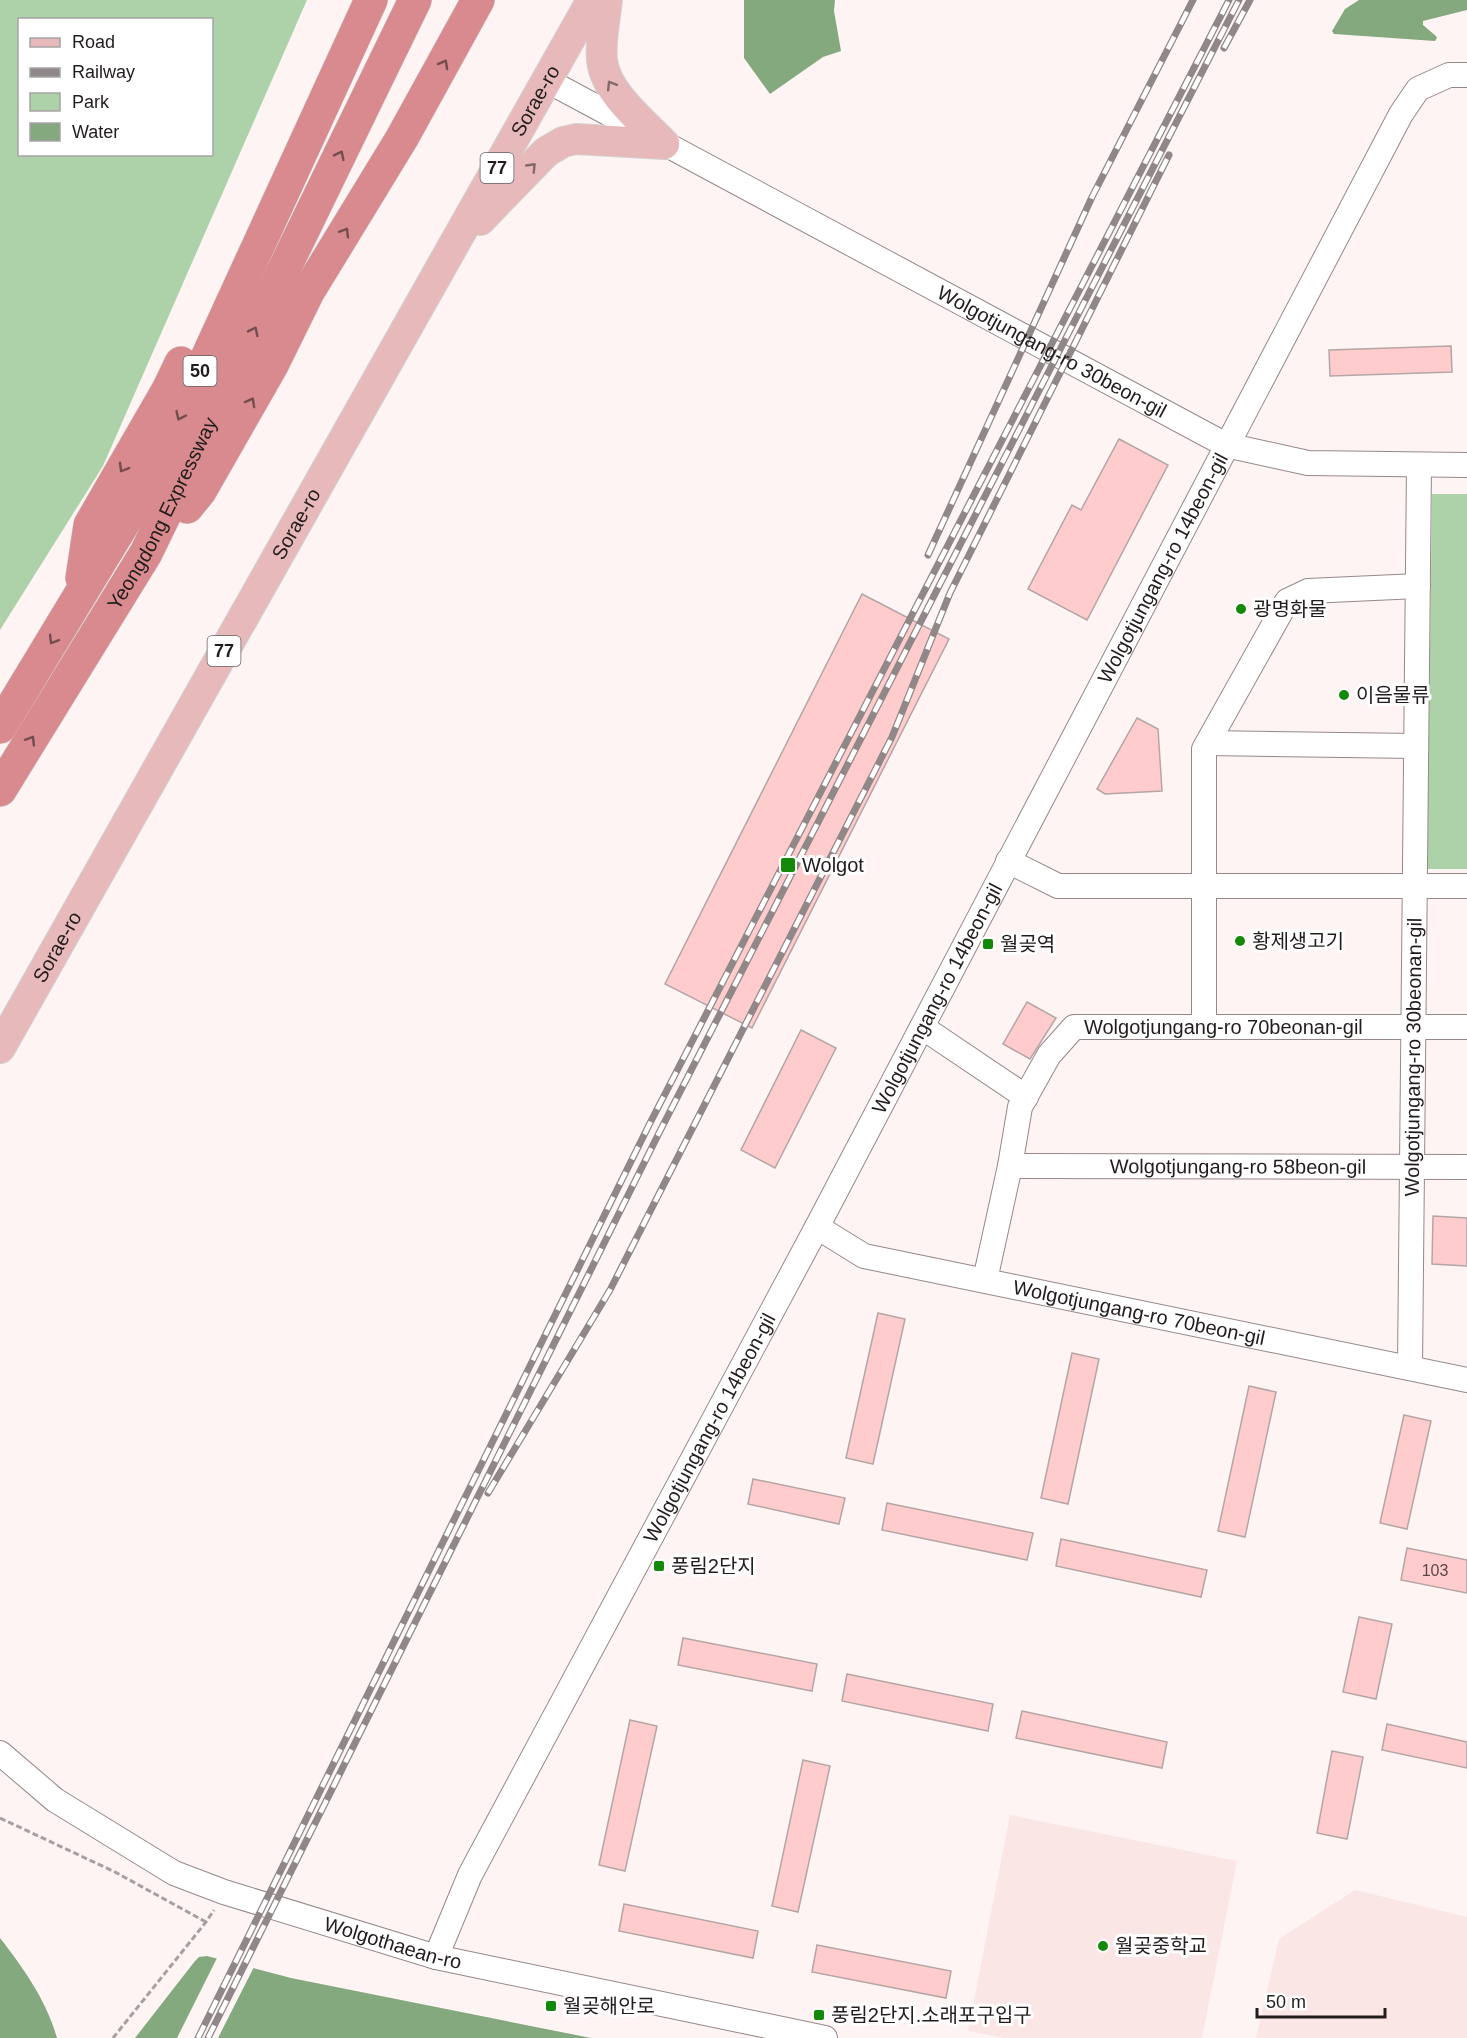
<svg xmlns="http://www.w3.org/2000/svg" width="1467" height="2038" font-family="Arial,'Noto Sans KR',sans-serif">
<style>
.built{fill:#fbe6e6}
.green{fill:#add2a9;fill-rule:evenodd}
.water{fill:#84a97f}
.pier{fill:#fef4f4}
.building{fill:#ffcccd;stroke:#b5a5a5;stroke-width:1.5}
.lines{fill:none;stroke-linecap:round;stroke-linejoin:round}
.minor-casing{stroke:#978888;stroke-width:26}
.major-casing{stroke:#d3d2d2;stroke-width:32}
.highway-casing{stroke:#d3d2d2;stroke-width:34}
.path{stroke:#a8a0a0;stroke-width:3;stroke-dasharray:6 3;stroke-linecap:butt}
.minor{stroke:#fff;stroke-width:24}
.major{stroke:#e8b9bb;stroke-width:30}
.highway{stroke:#d98a8e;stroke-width:33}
.rail-casing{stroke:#908888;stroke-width:7}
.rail{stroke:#fff;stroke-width:4.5;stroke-dasharray:14;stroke-linecap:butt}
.oneway{stroke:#744e4f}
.oneway2{stroke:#856a6c}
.poi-dot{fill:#138809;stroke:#fff;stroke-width:2}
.labels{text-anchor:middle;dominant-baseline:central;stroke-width:6;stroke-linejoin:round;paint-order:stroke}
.number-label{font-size:16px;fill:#594848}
.shield{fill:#fff;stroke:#646060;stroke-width:1.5}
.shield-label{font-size:18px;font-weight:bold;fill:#221c1c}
.street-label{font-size:20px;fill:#221c1c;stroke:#fff}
.poi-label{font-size:20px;fill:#221c1c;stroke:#fff;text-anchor:start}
</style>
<rect width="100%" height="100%" fill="#fef4f4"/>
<g class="built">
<polygon points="1010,1815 1237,1861 1202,2038 1004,2038 968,2031"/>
<polygon points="1355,1890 1467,1917 1467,2038 1256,2038 1279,1939"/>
</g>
<g class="green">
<path d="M0 0H307L103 466 0 630ZM20 20H212V154H20Z"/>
<polygon points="1432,494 1467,494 1467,869 1427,869"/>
</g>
<g class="water">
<polygon points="744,0 835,0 834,11 841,51 823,57 770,94 744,58"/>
<polygon points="1359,0 1467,0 1467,10 1423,21 1423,25 1436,36 1437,38 1435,41 1334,34 1332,31 1345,9"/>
<path d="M0 1938C24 1969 46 2000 57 2038H0Z"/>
<polygon points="207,1956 291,1978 591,2038 135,2038 195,1961 199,1957"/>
</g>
<polygon class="pier" points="218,1956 255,1965 218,2038 177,2038"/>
<g class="building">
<polygon points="1451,346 1452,372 1330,376 1329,350"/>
<polygon points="1119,439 1168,465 1087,620 1028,589 1072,505 1081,510"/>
<polygon points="862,594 949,639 752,1028 665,984"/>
<polygon points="1137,718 1158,729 1162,791 1105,794 1097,789"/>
<polygon points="1027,1002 1056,1018 1030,1059 1003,1044"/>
<polygon points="801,1030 836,1048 775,1168 741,1150"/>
<polygon points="1433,1216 1467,1218 1467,1266 1432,1264"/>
<polygon points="878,1313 905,1319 873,1464 846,1458"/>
<polygon points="1072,1353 1099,1359 1068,1504 1041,1498"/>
<polygon points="1249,1386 1276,1392 1245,1537 1218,1531"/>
<polygon points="1404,1415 1431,1421 1407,1529 1380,1523"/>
<polygon points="753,1479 845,1498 839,1524 748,1504"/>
<polygon points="887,1503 1033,1533 1027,1560 882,1530"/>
<polygon points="1061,1539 1207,1570 1201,1597 1056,1566"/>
<polygon points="1407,1548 1467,1560 1467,1593 1401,1580"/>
<polygon points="1359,1617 1392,1624 1376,1699 1343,1692"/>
<polygon points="683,1638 817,1664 812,1691 678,1665"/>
<polygon points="847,1674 993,1704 988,1731 842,1701"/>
<polygon points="1022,1711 1167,1742 1162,1768 1016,1738"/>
<polygon points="630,1720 657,1726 625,1871 599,1865"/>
<polygon points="1387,1724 1467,1742 1467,1768 1382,1750"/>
<polygon points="1332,1751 1363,1757 1347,1839 1317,1833"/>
<polygon points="803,1760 830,1766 798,1912 772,1906"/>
<polygon points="624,1904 758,1931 753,1958 619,1931"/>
<polygon points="817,1945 951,1971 946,1998 812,1972"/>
</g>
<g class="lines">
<g class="minor-casing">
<g id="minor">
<path id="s1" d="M548 81 1226 445 1308 463 1467 465"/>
<polyline points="1208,743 1416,746"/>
<polyline points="1008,861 1058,886 1467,886"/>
<polyline points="1204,1026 1204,749 1287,601 1308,591 1418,586"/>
<polyline points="922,1027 1026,1097"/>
<path id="s2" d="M1010 1166 1467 1167"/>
<path id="s3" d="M817 1227 864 1256 1467 1380"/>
<path id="s4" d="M985 1280 1010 1166 1020 1107 1049 1055 1074 1027H1467"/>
<path id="s5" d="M1410 1367 1419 465"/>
<path id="s6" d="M0 1753 55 1800 174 1873 224 1892 436 1957 825 2038"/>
<path id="s7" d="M436 1957 470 1875 817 1227 1401 114 1418 89 1449 75H1467"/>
</g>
</g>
<g class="major-casing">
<g id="major">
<path d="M607 0C605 19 600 41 602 60 605 92 642 121 664 144"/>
<polyline points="480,220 546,152 563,142 576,139 664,144"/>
<path id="s8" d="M0 1048 592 0"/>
</g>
</g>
<g class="highway-casing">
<g id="highway">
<polyline points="187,507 200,491 272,365 308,292 402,138 478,0"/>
<polyline points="82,578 90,525 168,390 181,363"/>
<polyline points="0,727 155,471 371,0"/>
<path id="s9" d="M0 790 146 553 415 0"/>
</g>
</g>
<g class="path">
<polyline points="0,1818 115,1872 206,1922"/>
<polyline points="113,2038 206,1922 214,1910"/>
</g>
<use href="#minor" class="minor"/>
<use href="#major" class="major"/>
<use href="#highway" class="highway"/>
<g class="rail-casing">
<g id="rail">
<polyline points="1224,48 1250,0"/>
<polyline points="928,555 1092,197 1193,0"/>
<polyline points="488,1493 610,1290 892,737 950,593 1169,155"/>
<polyline points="198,2038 649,1125 1229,0"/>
<polyline points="208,2038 660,1131 1239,0"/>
</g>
</g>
<use href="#rail" class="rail"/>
</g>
<defs><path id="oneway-chevron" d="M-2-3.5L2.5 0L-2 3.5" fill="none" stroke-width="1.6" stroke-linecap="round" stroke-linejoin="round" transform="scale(1.5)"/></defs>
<g class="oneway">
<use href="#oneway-chevron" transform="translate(444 64) rotate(-61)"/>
<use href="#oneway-chevron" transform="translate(340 155) rotate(-64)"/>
<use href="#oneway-chevron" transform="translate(345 232) rotate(-59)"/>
<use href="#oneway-chevron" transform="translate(254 331) rotate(-64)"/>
<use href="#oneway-chevron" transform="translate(251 402) rotate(-61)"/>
<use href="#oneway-chevron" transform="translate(180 416) rotate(115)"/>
<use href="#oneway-chevron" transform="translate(123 468) rotate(120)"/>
<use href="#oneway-chevron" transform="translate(53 640) rotate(121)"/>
<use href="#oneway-chevron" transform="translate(31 740) rotate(-58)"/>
</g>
<g class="oneway2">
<use href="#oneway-chevron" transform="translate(611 85) rotate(-122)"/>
<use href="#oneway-chevron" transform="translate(532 167) rotate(-46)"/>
</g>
<g class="poi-dot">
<circle cx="1241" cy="609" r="6"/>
<circle cx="1344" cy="695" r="6"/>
<rect x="780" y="857" width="16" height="16" rx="3"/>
<circle cx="1240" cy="941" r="6"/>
<rect x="982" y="938" width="12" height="12" rx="3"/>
<rect x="653" y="1560" width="12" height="12" rx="3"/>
<circle cx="1103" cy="1946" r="6"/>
<rect x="545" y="2000" width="12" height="12" rx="3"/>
<rect x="813" y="2009" width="12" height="12" rx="3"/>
</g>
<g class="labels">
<g class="number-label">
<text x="1435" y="1570">103</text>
</g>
<g class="shield">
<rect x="480.5" y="153" width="33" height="30" rx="4.5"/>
<rect x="183.5" y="356" width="33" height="30" rx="4.5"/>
<rect x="207.5" y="636" width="33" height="30" rx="4.5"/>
</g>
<g class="shield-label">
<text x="497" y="168">77</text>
<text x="200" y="371">50</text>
<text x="224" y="651">77</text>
</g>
<g class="street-label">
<text stroke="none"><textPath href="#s8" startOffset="1088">Sorae-ro</textPath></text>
<text stroke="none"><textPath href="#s1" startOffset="572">Wolgotjungang-ro 30beon-gil</textPath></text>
<text stroke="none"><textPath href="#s9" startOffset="321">Yeongdong Expressway</textPath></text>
<text stroke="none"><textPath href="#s8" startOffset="602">Sorae-ro</textPath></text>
<text stroke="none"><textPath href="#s7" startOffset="1568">Wolgotjungang-ro 14beon-gil</textPath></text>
<text stroke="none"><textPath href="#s8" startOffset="116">Sorae-ro</textPath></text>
<text stroke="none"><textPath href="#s7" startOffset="1082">Wolgotjungang-ro 14beon-gil</textPath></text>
<text stroke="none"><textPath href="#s4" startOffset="423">Wolgotjungang-ro 70beonan-gil</textPath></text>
<text stroke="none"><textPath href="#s5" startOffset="310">Wolgotjungang-ro 30beonan-gil</textPath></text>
<text stroke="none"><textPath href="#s2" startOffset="228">Wolgotjungang-ro 58beon-gil</textPath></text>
<text stroke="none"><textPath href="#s3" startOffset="336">Wolgotjungang-ro 70beon-gil</textPath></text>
<text stroke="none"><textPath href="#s7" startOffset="596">Wolgotjungang-ro 14beon-gil</textPath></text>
<text stroke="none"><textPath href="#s6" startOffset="442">Wolgothaean-ro</textPath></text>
</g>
<g class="poi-label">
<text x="1253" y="609">광명화물</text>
<text x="1356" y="695">이음물류</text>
<text x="802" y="865">Wolgot</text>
<text x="1252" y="941">황제생고기</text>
<text x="1000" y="944">월곶역</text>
<text x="671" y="1566">풍림2단지</text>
<text x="1115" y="1946">월곶중학교</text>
<text x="563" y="2006">월곶해안로</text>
<text x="831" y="2015">풍림2단지.소래포구입구</text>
</g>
</g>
<rect x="18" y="18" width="195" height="138" fill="#ffffff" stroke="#a7a4a4" stroke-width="1.5"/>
<rect x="30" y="38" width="30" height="9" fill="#e8b9bb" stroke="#a7a4a4" stroke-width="1.5"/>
<text x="72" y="48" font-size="18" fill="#221c1c">Road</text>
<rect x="30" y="68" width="30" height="9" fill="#908888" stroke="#a7a4a4" stroke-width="1.5"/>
<text x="72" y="78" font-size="18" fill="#221c1c">Railway</text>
<rect x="30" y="93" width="30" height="18" fill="#add2a9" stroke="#a7a4a4" stroke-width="1.5"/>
<text x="72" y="108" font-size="18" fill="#221c1c">Park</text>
<rect x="30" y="123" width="30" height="18" fill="#84a97f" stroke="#a7a4a4" stroke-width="1.5"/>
<text x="72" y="138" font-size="18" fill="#221c1c">Water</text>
<path d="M1257 2008v9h128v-9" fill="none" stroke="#221c1c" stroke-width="3"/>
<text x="1266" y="2008" font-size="18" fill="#221c1c" stroke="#ffffff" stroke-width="4.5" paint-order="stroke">50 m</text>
</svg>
